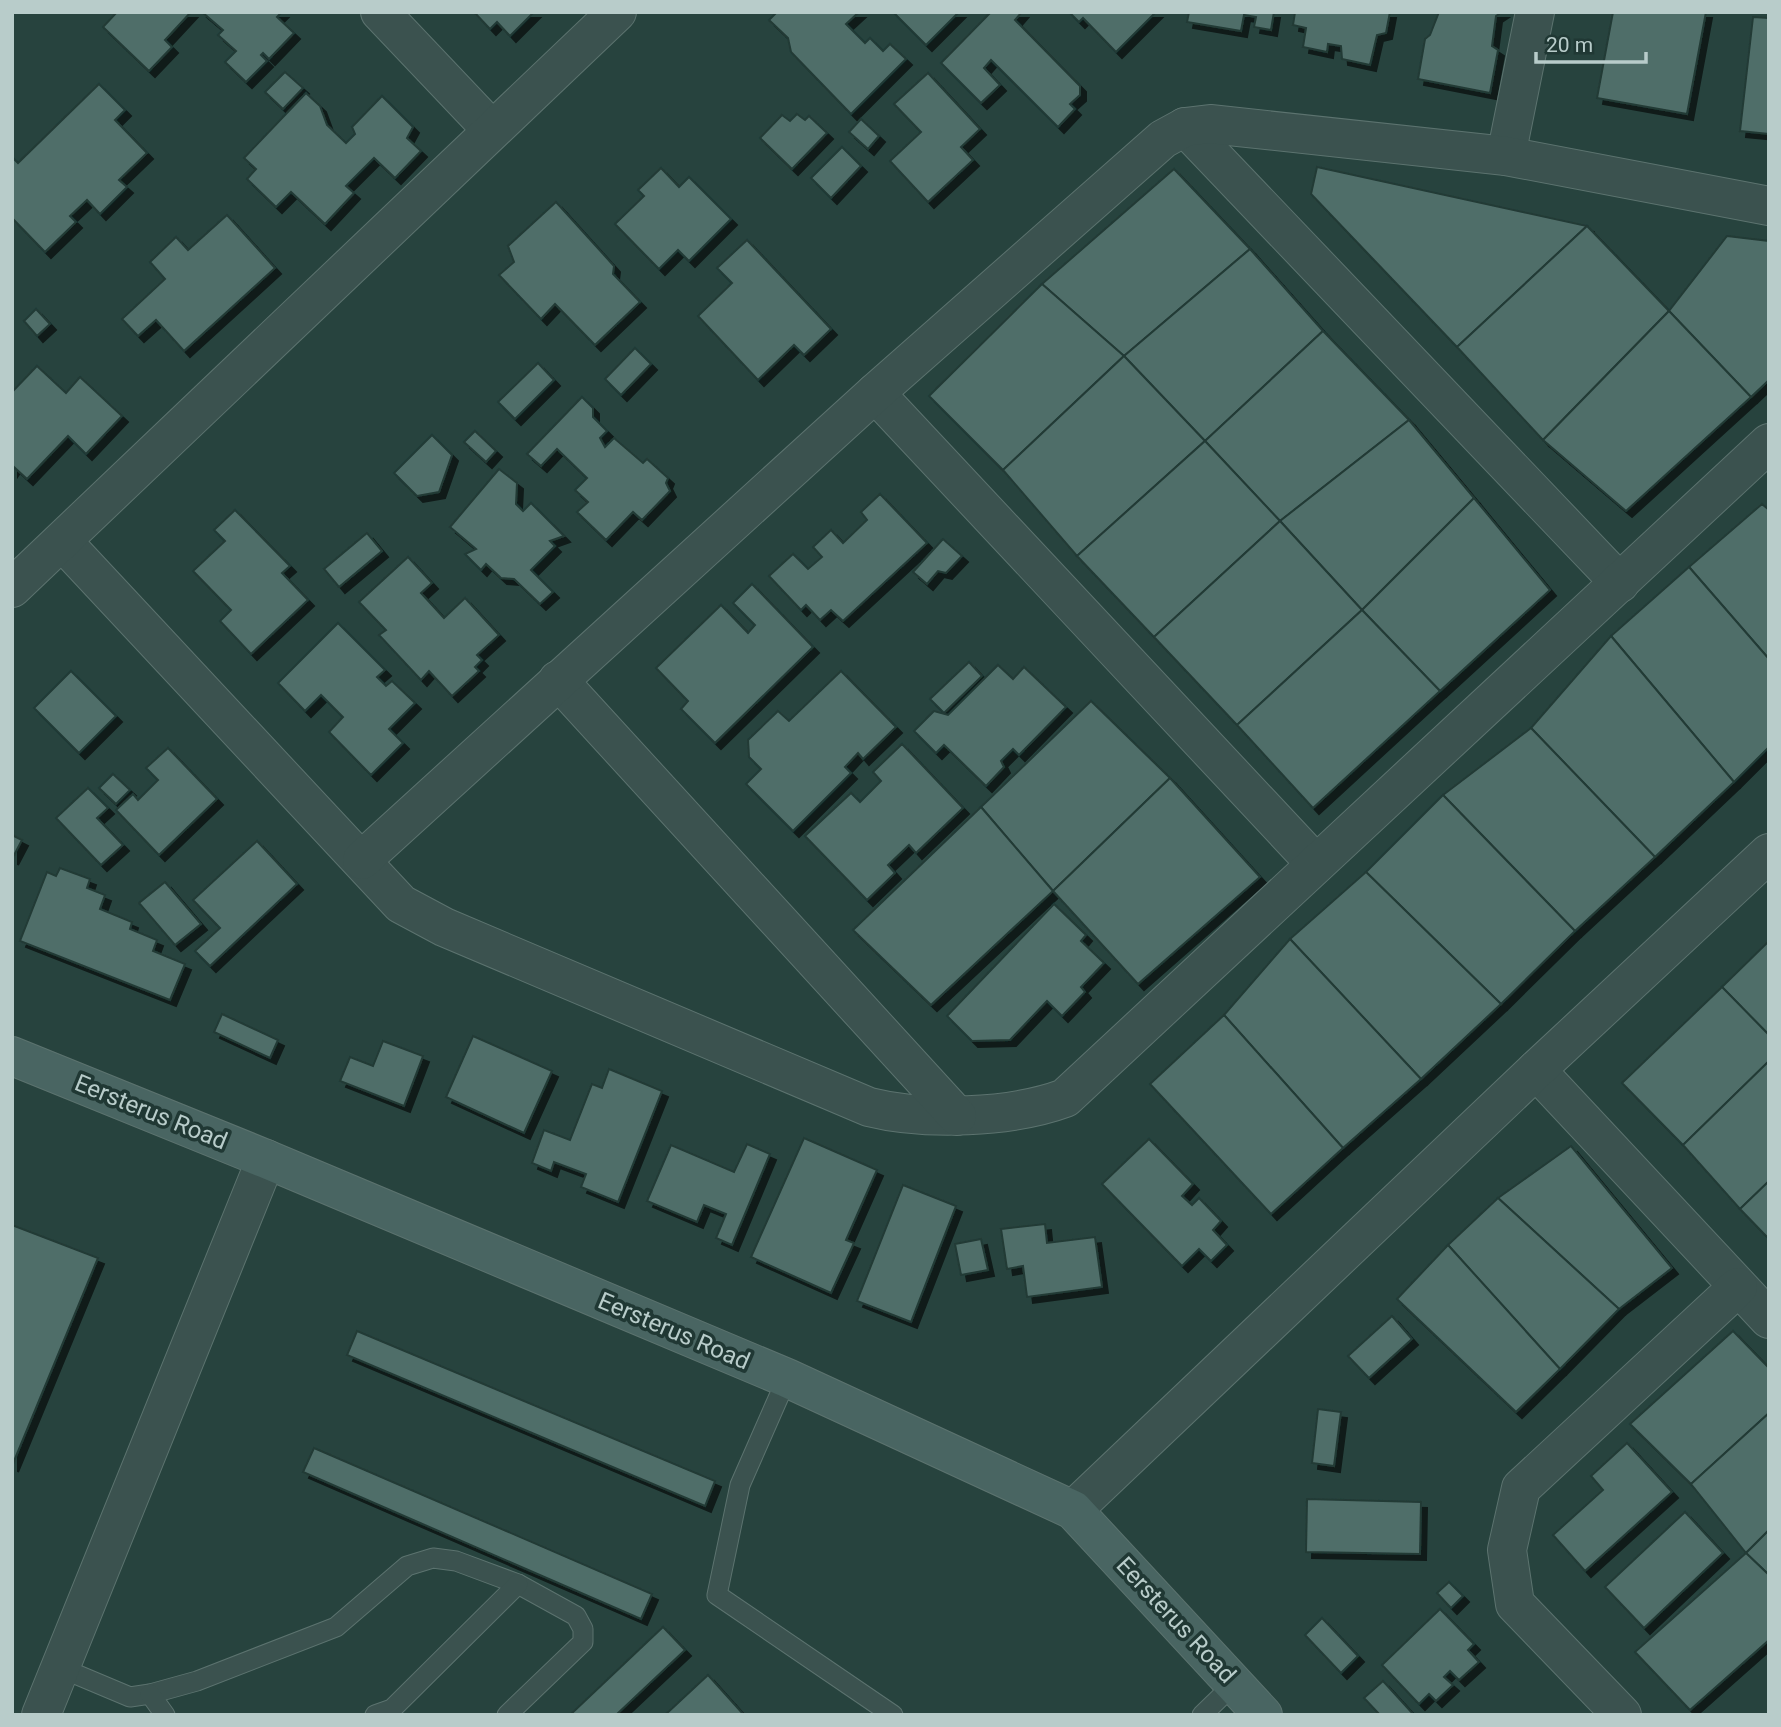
<svg xmlns="http://www.w3.org/2000/svg" width="1781" height="1727" font-family="Roboto,sans-serif">
<style>
.building{fill:#506e69;stroke:#223a36;stroke-width:2;filter:url(#shadow)}
.lines{fill:none;stroke-linecap:round;stroke-linejoin:round}
.lane-casing{stroke:#5c736f;stroke-width:21}
.street-casing{stroke:#5c736f;stroke-width:40}
.secondary-casing{stroke:#5c736f;stroke-width:40}
.lane{stroke:#3b524f;stroke-width:19}
.street{stroke:#3b524f;stroke-width:38}
.secondary{stroke:#496562;stroke-width:38}
.labels{text-anchor:middle;dominant-baseline:central;stroke-width:7;stroke-linejoin:round;paint-order:stroke}
.street-label{font-size:24px;fill:#b8ccca;stroke:#203834}
</style>
<defs>
<filter id="shadow"><feDropShadow dx="6" dy="6" stdDeviation="0" flood-color="#0009"/></filter>
</defs>
<rect width="100%" height="100%" fill="#27433e"/>
<g class="building">
<polygon points="117,12 191,12 165,40 172,47 149,71 103,27"/>
<polygon points="202,12 282,12 277,17 294,33 269,59 263,53 261,55 267,61 246,82 225,62 236,51 218,35 223,30"/>
<polygon points="474,12 534,12 510,36 497,22 490,29"/>
<polygon points="777,12 859,12 846,24 865,43 870,38 883,51 890,44 906,59 851,114 791,52 788,38 769,20"/>
<polygon points="893,12 959,12 926,45"/>
<polygon points="991,12 1022,12 1015,20 1080,86 1080,95 1070,104 1075,109 1058,127 991,60 984,68 1000,85 981,103 941,63"/>
<polygon points="1069,12 1156,12 1116,52 1083,18 1079,22"/>
<polygon points="1189,12 1274,12 1271,30 1254,27 1256,17 1244,15 1241,31 1187,22"/>
<polygon points="1295,12 1390,12 1386,33 1377,35 1370,65 1342,59 1341,46 1328,44 1327,52 1303,47 1306,28 1293,25"/>
<polygon points="1439,12 1502,12 1496,16 1492,46 1498,50 1490,93 1418,79 1425,39 1430,35"/>
<polygon points="1613,12 1706,12 1687,114 1597,98"/>
<polygon points="1753,17 1769,18 1769,134 1740,131"/>
<polygon points="285,72 303,88 283,109 265,92"/>
<polygon points="928,73 980,129 961,147 973,160 928,202 890,161 921,132 894,104"/>
<polygon points="99,84 125,110 115,120 147,153 119,180 127,187 100,214 87,200 70,216 76,222 45,252 12,218 12,157 18,163"/>
<polygon points="306,93 320,106 327,125 346,143 355,134 352,127 382,96 413,127 407,138 421,151 395,178 374,158 346,186 354,193 325,224 291,192 276,207 247,179 256,169 244,158"/>
<polygon points="797,114 805,120 809,116 827,133 792,169 760,138 782,115 790,121"/>
<polygon points="861,119 879,136 868,149 849,132"/>
<polygon points="842,147 861,166 831,198 811,178"/>
<polygon points="1317,167 1587,226 1457,347 1311,194"/>
<polygon points="661,168 679,187 689,177 731,219 689,261 678,250 659,269 615,224 644,196 638,190"/>
<polygon points="1174,169 1250,249 1124,356 1042,284"/>
<polygon points="556,202 614,266 613,274 640,302 595,345 555,304 541,319 499,275 514,262 508,246"/>
<polygon points="227,215 275,268 184,351 156,320 138,336 122,319 165,279 150,262 176,237 188,250"/>
<polygon points="1587,226 1669,311 1543,440 1457,347"/>
<polygon points="1727,236 1769,241 1769,380 1751,397 1669,311"/>
<polygon points="747,240 831,329 804,355 794,345 758,380 698,316 732,283 717,268"/>
<polygon points="1250,249 1323,331 1205,441 1124,356"/>
<polygon points="1042,284 1124,356 1003,470 929,396"/>
<polygon points="36,309 50,324 37,336 24,321"/>
<polygon points="1669,311 1751,397 1626,511 1543,440"/>
<polygon points="1323,331 1409,420 1280,521 1205,441"/>
<polygon points="635,348 651,364 621,395 605,379"/>
<polygon points="1124,356 1205,441 1077,556 1003,470"/>
<polygon points="538,363 554,380 515,419 498,402"/>
<polygon points="37,366 66,393 80,377 122,416 86,454 68,436 27,479 14,467 12,470 12,392"/>
<polygon points="582,397 593,408 593,417 607,431 600,438 605,447 614,438 643,463 647,459 668,478 666,483 670,491 642,520 633,512 606,540 577,512 588,502 575,490 587,478 557,449 541,466 527,454"/>
<polygon points="1409,420 1474,498 1362,610 1280,521"/>
<polygon points="475,431 496,451 486,462 464,442"/>
<polygon points="432,435 452,455 439,492 417,496 394,473"/>
<polygon points="1205,441 1280,521 1154,637 1077,556"/>
<polygon points="499,469 517,483 516,504 523,511 531,503 564,536 550,541 555,546 531,570 553,592 540,604 514,579 501,578 486,564 481,570 465,554 476,549 450,527"/>
<polygon points="880,494 927,543 843,621 831,610 820,620 806,605 801,610 769,576 793,554 808,569 822,557 813,547 831,530 843,543 867,520 861,512"/>
<polygon points="1474,498 1550,590 1440,691 1362,610"/>
<polygon points="1762,504 1769,510 1769,659 1689,567"/>
<polygon points="235,510 290,566 282,573 308,600 251,654 220,621 231,610 193,571 225,541 214,530"/>
<polygon points="1280,521 1362,610 1237,725 1154,637"/>
<polygon points="367,533 382,551 339,587 324,569"/>
<polygon points="943,539 962,556 946,573 938,571 927,584 913,572"/>
<polygon points="408,557 432,583 421,593 444,618 465,598 499,635 477,655 482,660 475,667 479,671 452,696 429,671 421,680 379,635 386,630 359,602"/>
<polygon points="1689,567 1769,659 1769,747 1734,782 1611,636"/>
<polygon points="752,584 813,647 715,743 681,709 688,701 656,668 721,605 748,633 755,625 733,603"/>
<polygon points="1362,610 1440,691 1313,808 1237,725"/>
<polygon points="338,623 385,670 377,677 386,686 392,681 415,703 389,729 403,743 371,775 329,732 343,717 321,695 305,711 278,683"/>
<polygon points="1611,636 1734,782 1655,857 1531,728"/>
<polygon points="969,662 982,676 944,713 930,699"/>
<polygon points="998,665 1013,679 1024,667 1066,707 1019,755 1013,749 1001,761 1004,767 986,786 944,745 936,753 914,731 934,711 948,715"/>
<polygon points="71,671 116,716 79,753 34,708"/>
<polygon points="841,671 896,727 863,759 858,753 845,767 851,773 793,831 746,784 761,769 749,757 748,740 778,711 789,721"/>
<polygon points="1091,701 1170,778 1053,891 981,807"/>
<polygon points="1531,728 1655,857 1575,931 1443,795"/>
<polygon points="902,744 963,808 916,853 909,845 888,865 895,873 867,900 805,836 851,793 860,802 881,781 873,772"/>
<polygon points="168,748 217,799 159,855 116,810 133,794 138,800 158,780 146,768"/>
<polygon points="113,774 130,790 116,804 99,788"/>
<polygon points="1170,778 1260,877 1138,984 1053,891"/>
<polygon points="88,788 108,808 97,818 123,845 101,865 56,818"/>
<polygon points="1443,795 1575,931 1501,1004 1366,872"/>
<polygon points="981,807 1053,891 931,1005 853,930"/>
<polygon points="12,835 22,840 12,859"/>
<polygon points="257,841 297,884 210,966 195,951 220,928 193,900"/>
<polygon points="60,868 90,879 87,888 105,895 100,909 132,922 130,929 157,940 153,951 185,964 170,1000 20,941 47,872 56,876"/>
<polygon points="1366,872 1501,1004 1421,1079 1290,939"/>
<polygon points="165,882 201,924 175,945 139,903"/>
<polygon points="1054,904 1086,935 1081,941 1104,963 1081,987 1085,992 1062,1016 1047,1001 1010,1040 972,1041 947,1016"/>
<polygon points="1290,939 1421,1079 1343,1148 1224,1015"/>
<polygon points="1769,941 1769,1035 1722,987"/>
<polygon points="1722,987 1769,1035 1769,1061 1683,1145 1622,1083"/>
<polygon points="222,1014 278,1040 270,1058 214,1032"/>
<polygon points="1224,1015 1343,1148 1271,1214 1150,1084"/>
<polygon points="473,1036 552,1071 524,1133 446,1097"/>
<polygon points="383,1041 423,1056 404,1106 340,1081 350,1057 373,1066"/>
<polygon points="1769,1061 1769,1181 1740,1209 1683,1145"/>
<polygon points="609,1069 662,1091 618,1202 581,1187 586,1174 554,1162 551,1171 532,1163 544,1130 570,1140 592,1084 602,1088"/>
<polygon points="804,1138 877,1170 846,1240 854,1243 831,1293 751,1257"/>
<polygon points="1149,1139 1193,1184 1182,1196 1192,1205 1199,1198 1221,1221 1213,1230 1227,1245 1211,1261 1199,1249 1182,1266 1102,1184"/>
<polygon points="747,1144 770,1154 732,1245 716,1238 726,1214 704,1205 697,1222 647,1201 671,1145 734,1172"/>
<polygon points="1571,1146 1672,1268 1619,1309 1498,1198"/>
<polygon points="1769,1181 1769,1239 1740,1209"/>
<polygon points="903,1185 956,1206 911,1322 857,1301"/>
<polygon points="1498,1198 1619,1309 1560,1369 1448,1245"/>
<polygon points="1045,1224 1047,1243 1095,1237 1102,1287 1027,1297 1023,1266 1007,1269 1001,1229"/>
<polygon points="12,1225 98,1258 12,1466"/>
<polygon points="981,1239 988,1270 961,1275 955,1244"/>
<polygon points="1448,1245 1560,1369 1516,1412 1397,1299"/>
<polygon points="1392,1316 1412,1339 1369,1378 1348,1356"/>
<polygon points="357,1331 715,1481 705,1506 347,1355"/>
<polygon points="1733,1331 1769,1368 1769,1413 1691,1484 1630,1424"/>
<polygon points="1318,1409 1341,1412 1334,1466 1312,1463"/>
<polygon points="1769,1413 1769,1530 1746,1553 1691,1484"/>
<polygon points="1627,1443 1672,1492 1585,1571 1553,1535 1603,1490 1591,1476"/>
<polygon points="314,1448 652,1594 641,1619 303,1472"/>
<polygon points="1307,1499 1421,1502 1420,1554 1306,1552"/>
<polygon points="1685,1512 1723,1553 1644,1628 1605,1587"/>
<polygon points="1769,1530 1769,1575 1746,1553"/>
<polygon points="1746,1553 1769,1575 1769,1640 1690,1710 1635,1652"/>
<polygon points="1449,1582 1463,1596 1451,1608 1437,1593"/>
<polygon points="1440,1609 1474,1644 1468,1650 1479,1662 1459,1680 1450,1671 1444,1677 1453,1685 1436,1701 1429,1694 1419,1704 1382,1665"/>
<polygon points="1322,1618 1358,1656 1341,1673 1305,1635"/>
<polygon points="663,1627 685,1650 616,1715 570,1715"/>
<polygon points="708,1675 744,1715 665,1715"/>
<polygon points="1383,1681 1414,1715 1380,1715 1364,1698"/>
</g>
<g class="lines">
<g class="lane-casing">
<g id="lane">
<polyline points="787,1378 740,1485 717,1595 893,1715"/>
<polyline points="61,1668 130,1697 150,1694 197,1681 336,1627 407,1566 433,1558 456,1561 518,1584 576,1616 583,1629 583,1642 507,1715"/>
<polyline points="150,1694 165,1715"/>
<polyline points="375,1715 392,1709 518,1584"/>
<polyline points="1202,1715 1234,1684"/>
</g>
</g>
<g class="street-casing">
<g id="street">
<polyline points="380,12 492,130"/>
<polyline points="1185,127 1620,583"/>
<polyline points="1506,156 1535,12"/>
<polyline points="875,393 1316,864"/>
<path d="M62 541 401 904 444 927 869 1107C925 1121 1011 1118 1065 1098L1769 443"/>
<polyline points="12,588 617,12"/>
<polyline points="558,680 957,1116"/>
<polyline points="362,860 875,393 1163,139 1185,127 1210,124 1506,156 1769,206"/>
<polyline points="1536,1070 1769,1319"/>
<polyline points="1073,1510 1536,1070 1769,853"/>
<polyline points="41,1715 266,1159"/>
<polyline points="1622,1715 1515,1604 1507,1550 1521,1488 1738,1287"/>
</g>
</g>
<g class="secondary-casing">
<polyline id="secondary" points="12,1056 266,1159 787,1378 1073,1510 1263,1715"/>
</g>
<use href="#lane" class="lane"/>
<use href="#street" class="street"/>
<use href="#secondary" class="secondary"/>
</g>
<g class="labels">
<g class="street-label">
<text transform="translate(151 1112) rotate(22)">Eersterus Road</text>
<text transform="translate(674 1331) rotate(23)">Eersterus Road</text>
<text transform="translate(1176 1620) rotate(47)">Eersterus Road</text>
</g>
</g>
<rect width="1781" height="1727" fill="none" stroke="#b8ccca" stroke-width="28"/>
<path d="M1536 52v10h110v-10" fill="none" stroke="#b8ccca" stroke-width="3.5"/>
<text x="1546" y="52" font-size="21" fill="#b8ccca" stroke="#203834" stroke-width="5" paint-order="stroke">20 m</text>
</svg>
